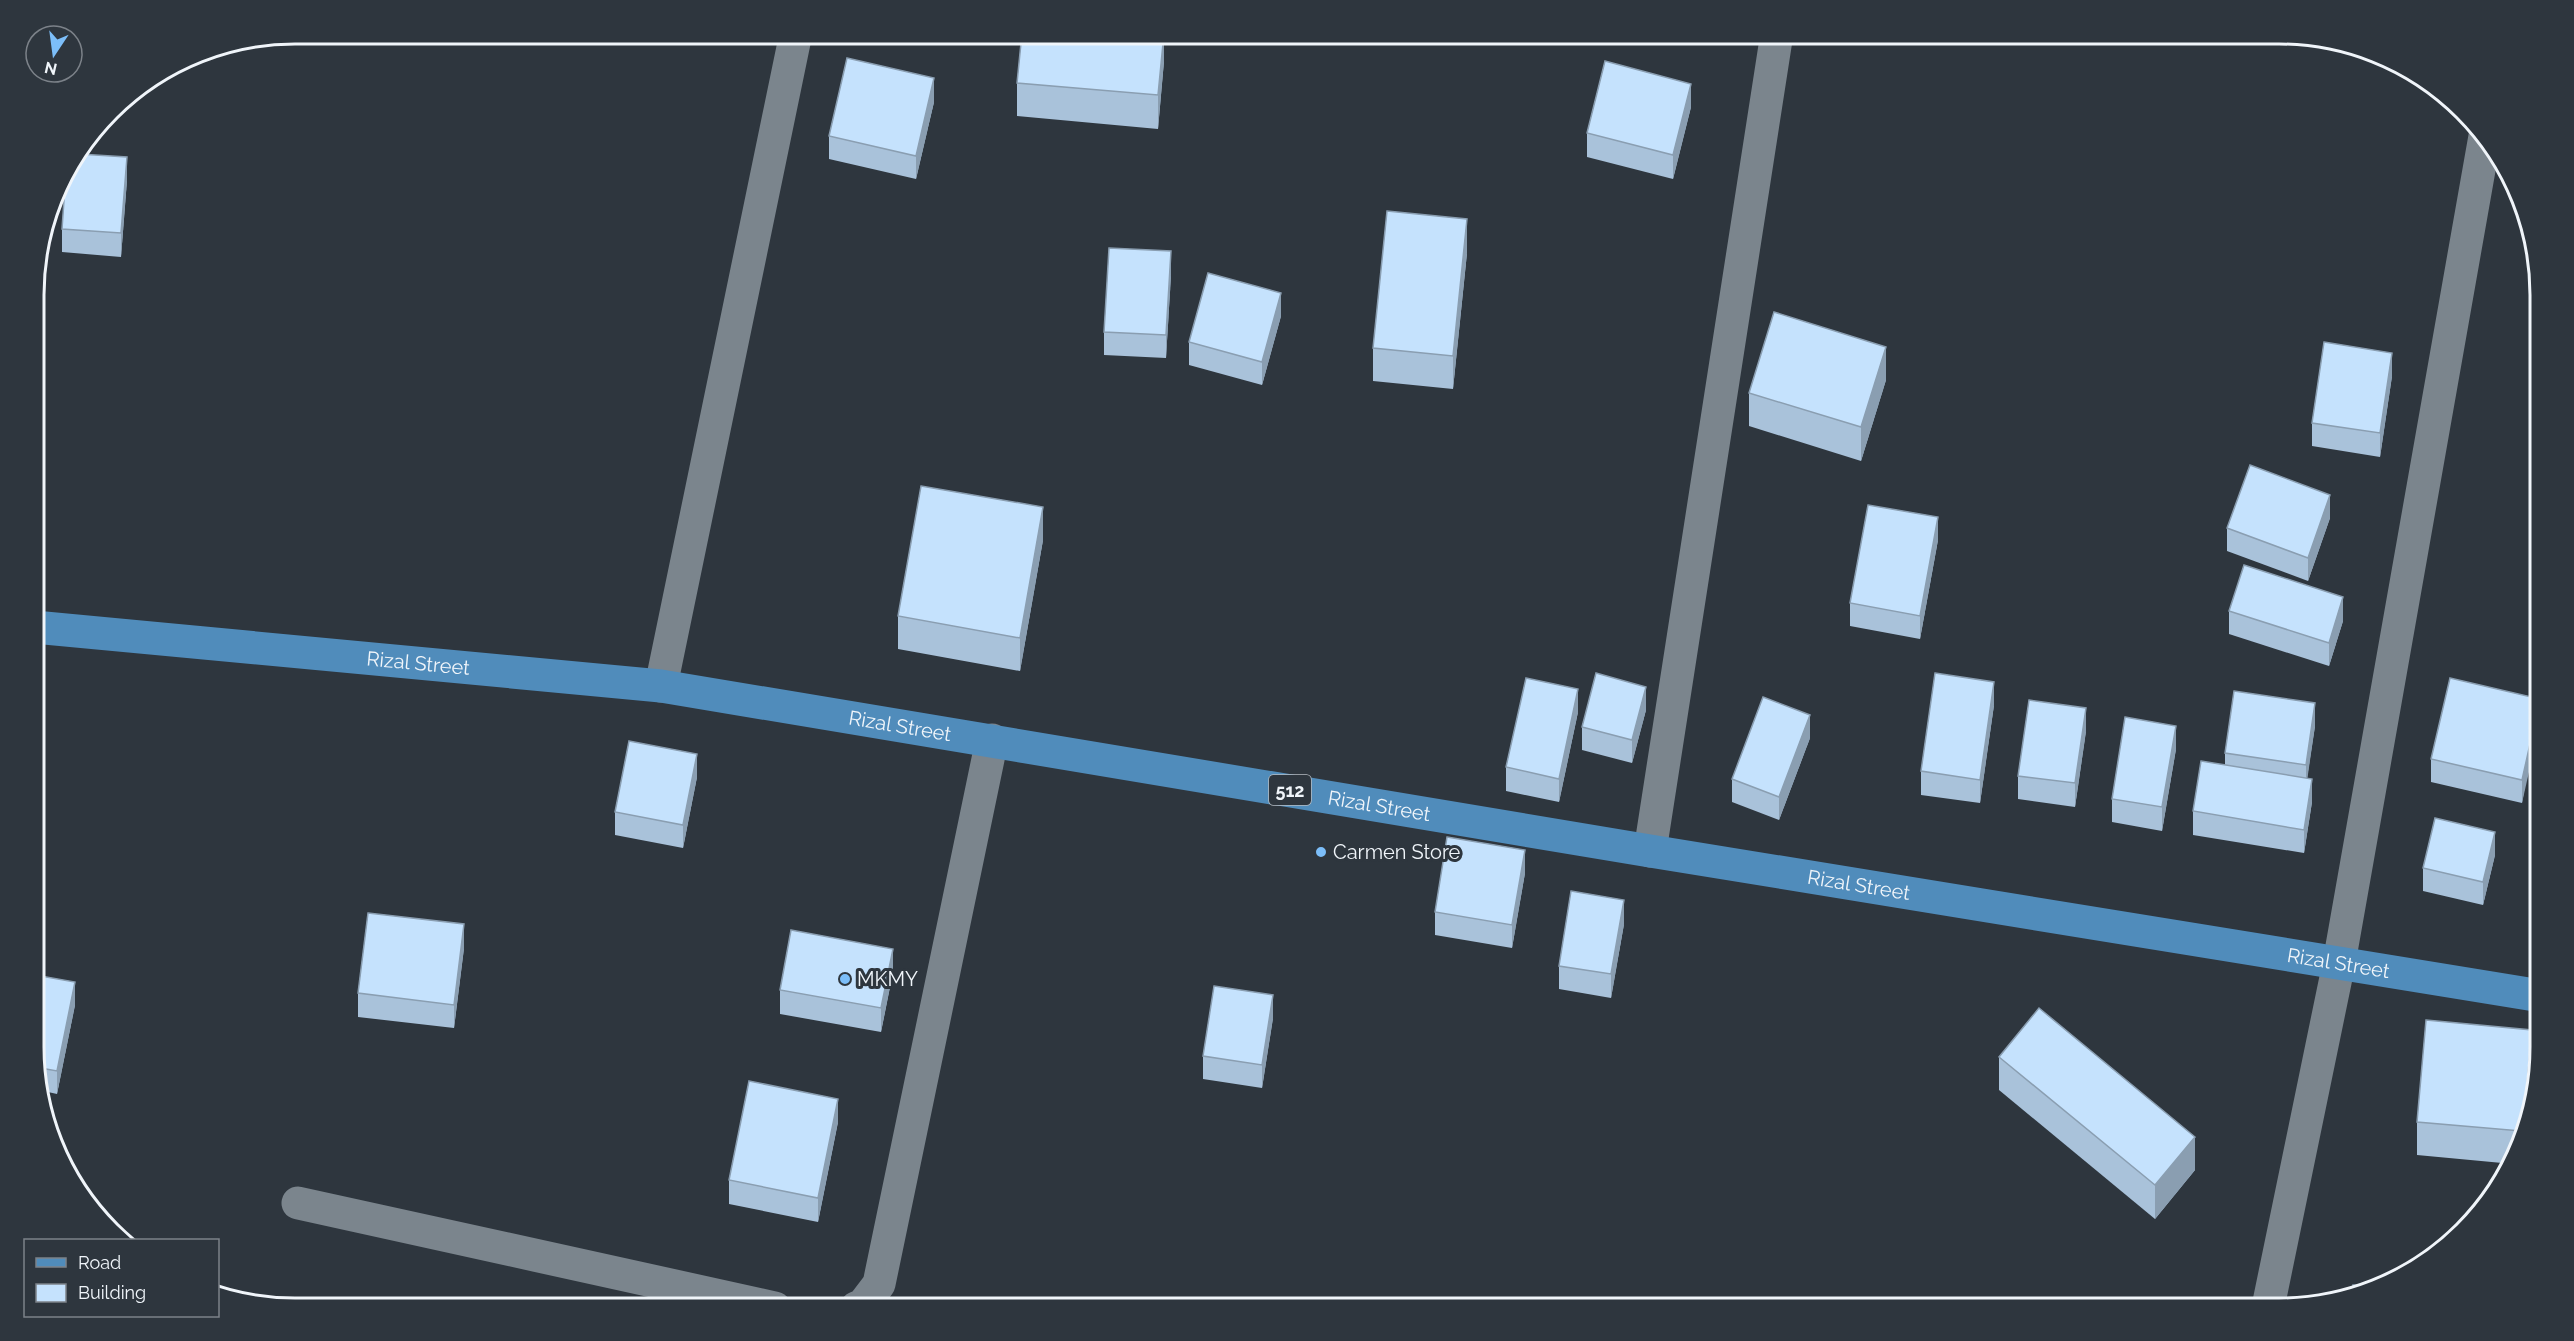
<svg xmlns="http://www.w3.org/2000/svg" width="2574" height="1341" font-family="Raleway,sans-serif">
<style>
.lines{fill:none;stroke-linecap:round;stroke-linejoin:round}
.minor{stroke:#7b858d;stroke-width:33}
.tertiary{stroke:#7b858d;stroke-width:33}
.primary{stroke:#508cbb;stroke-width:33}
.wall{fill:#a9c2da}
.shaded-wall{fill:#8a9eb1}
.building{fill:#c5e2fd;stroke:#8a9eb1;stroke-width:1.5}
.poi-dot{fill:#7cbef9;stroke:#2e363e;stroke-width:2}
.labels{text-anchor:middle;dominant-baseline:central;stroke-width:6;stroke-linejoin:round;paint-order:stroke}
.shield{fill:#2e363e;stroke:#b6bcc2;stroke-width:1.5}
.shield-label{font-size:18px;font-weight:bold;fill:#f0f5fa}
.street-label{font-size:20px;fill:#f0f5fa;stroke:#2e363e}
.poi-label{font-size:20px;fill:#f0f5fa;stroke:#2e363e;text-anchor:start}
.rim{fill:none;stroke:#f0f5fa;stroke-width:3}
</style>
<rect width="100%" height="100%" fill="#2e363e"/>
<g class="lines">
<g class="minor">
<polyline points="661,686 796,33"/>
<polyline points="1650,851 1777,33"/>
<polyline points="2339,963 2485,136"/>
<polyline points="298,1203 775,1308"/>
<polyline points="856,1308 863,1305 879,1284 992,740"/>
</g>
<polyline class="tertiary" points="2268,1307 2339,963"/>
<path class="primary" id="s1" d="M34 627 661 686 1650 851 2541 996"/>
</g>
<g class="wall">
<polygon points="1164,33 1164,61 1158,129 1017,116 1017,83"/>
<polygon points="934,102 916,179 829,159 829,136"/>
<polygon points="1691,107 1673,179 1587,157 1587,133"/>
<polygon points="127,180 121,257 62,252 62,229"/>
<polygon points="1467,253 1453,389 1373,381 1373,348"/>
<polygon points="1171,275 1166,358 1104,355 1104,332"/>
<polygon points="1281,316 1262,385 1189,365 1189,342"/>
<polygon points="2392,376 2380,457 2312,446 2312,423"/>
<polygon points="1886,380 1861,461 1749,426 1749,393"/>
<polygon points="2330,518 2308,581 2227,551 2227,528"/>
<polygon points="1043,540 1020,671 898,649 898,616"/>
<polygon points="1938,540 1920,639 1850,626 1850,603"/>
<polygon points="2229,611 2343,621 2329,666 2229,634"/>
<polygon points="2540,699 2522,803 2431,782 2431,759"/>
<polygon points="1994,705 1980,803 1921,795 1921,771"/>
<polygon points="1646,710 1632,763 1582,750 1582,727"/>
<polygon points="1578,712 1559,802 1506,791 1506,767"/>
<polygon points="2315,726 2307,778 2312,802 2304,853 2193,835 2193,811 2225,765 2225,753"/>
<polygon points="2086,731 2075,807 2018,799 2018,776"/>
<polygon points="1810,738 1779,820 1732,802 1732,779"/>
<polygon points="2176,749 2162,831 2112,822 2112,799"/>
<polygon points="697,777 683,848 615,835 615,812"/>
<polygon points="2495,855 2483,905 2423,891 2423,868"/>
<polygon points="1525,873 1512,948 1435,935 1435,912"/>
<polygon points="1624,924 1611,998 1559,989 1559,966"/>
<polygon points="464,948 454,1028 358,1017 358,993"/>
<polygon points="893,972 881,1032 780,1014 780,990"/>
<polygon points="35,975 75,1005 57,1094 39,1090 35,1081"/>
<polygon points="1273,1018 1262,1088 1203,1079 1203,1056"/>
<polygon points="1999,1057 2195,1170 2155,1219 1999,1090"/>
<polygon points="2532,1064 2529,1098 2513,1164 2417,1155 2417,1122"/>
<polygon points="838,1122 818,1222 729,1204 729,1180"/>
</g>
<g class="shaded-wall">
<polygon points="1164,33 1164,61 1158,129 1158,95"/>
<polygon points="934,78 934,102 916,179 916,156"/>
<polygon points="1691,84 1691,107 1673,179 1673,155"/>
<polygon points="127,157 127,180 121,257 121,233"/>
<polygon points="1467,219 1467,253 1453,389 1453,356"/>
<polygon points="1171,251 1171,275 1166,358 1166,335"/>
<polygon points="1281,293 1281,316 1262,385 1262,362"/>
<polygon points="1886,347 1886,380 1861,461 1861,427"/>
<polygon points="2392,353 2392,376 2380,457 2380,433"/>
<polygon points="2330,495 2330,518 2308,581 2308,558"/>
<polygon points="1043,507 1043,540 1020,671 1020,638"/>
<polygon points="1938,517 1938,540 1920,639 1920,616"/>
<polygon points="2343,597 2343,621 2329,666 2329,643"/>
<polygon points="1994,682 1994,705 1980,803 1980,780"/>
<polygon points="1646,687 1646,710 1632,763 1632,740"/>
<polygon points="1578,689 1578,712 1559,802 1559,779"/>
<polygon points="2540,700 2540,723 2522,803 2522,780"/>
<polygon points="2315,703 2315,726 2306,788 2306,765"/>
<polygon points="2086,708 2086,731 2075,807 2075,783"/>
<polygon points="1810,715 1810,738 1779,820 1779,797"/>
<polygon points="2176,726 2176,749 2162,831 2162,807"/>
<polygon points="697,754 697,777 683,848 683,825"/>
<polygon points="2312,779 2312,802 2304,853 2304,830"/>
<polygon points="2495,832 2495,855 2483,905 2483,882"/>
<polygon points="1525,850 1525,873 1512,948 1512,925"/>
<polygon points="1624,900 1624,924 1611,998 1611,974"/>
<polygon points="464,924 464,948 454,1028 454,1005"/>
<polygon points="893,949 893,972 881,1032 881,1008"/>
<polygon points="75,982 75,1005 57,1094 57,1071"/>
<polygon points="1273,995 1273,1018 1262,1088 1262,1065"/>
<polygon points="2532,1030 2532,1064 2529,1098 2524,1118"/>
<polygon points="838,1099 838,1122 818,1222 818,1198"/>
<polygon points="2195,1137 2195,1170 2155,1219 2155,1185"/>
</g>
<g class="building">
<polygon points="1022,33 1164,33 1158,95 1017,83"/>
<polygon points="847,58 934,78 916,156 829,136"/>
<polygon points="1605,61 1691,84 1673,155 1587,133"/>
<polygon points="79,154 127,157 121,233 62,229 66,171"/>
<polygon points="1387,211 1467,219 1453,356 1373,348"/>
<polygon points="1109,248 1171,251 1166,335 1104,332"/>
<polygon points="1208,273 1281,293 1262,362 1189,342"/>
<polygon points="1774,312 1886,347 1861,427 1749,393"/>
<polygon points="2324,342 2392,353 2380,433 2312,423"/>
<polygon points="2250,465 2330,495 2308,558 2227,528"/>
<polygon points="921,486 1043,507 1020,638 898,616"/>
<polygon points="1868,505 1938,517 1920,616 1850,603"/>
<polygon points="2244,565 2343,597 2329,643 2229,611"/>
<polygon points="1596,673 1646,687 1632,740 1582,727"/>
<polygon points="1935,673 1994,682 1980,780 1921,771"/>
<polygon points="1526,678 1578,689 1559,779 1506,767"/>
<polygon points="2450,678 2540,699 2522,780 2431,759"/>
<polygon points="2234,691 2315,703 2306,765 2225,753"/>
<polygon points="1763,697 1810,715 1779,797 1732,779"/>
<polygon points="2029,700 2086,708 2075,783 2018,776"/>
<polygon points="2125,717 2176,726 2162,807 2112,799"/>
<polygon points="629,741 697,754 683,825 615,812"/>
<polygon points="2201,761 2312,779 2304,830 2193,811"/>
<polygon points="2435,818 2495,832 2483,882 2423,868"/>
<polygon points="1447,837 1525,850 1512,925 1435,912"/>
<polygon points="1571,891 1624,900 1611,974 1559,966"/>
<polygon points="368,913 464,924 454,1005 358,993"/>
<polygon points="791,930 893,949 881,1008 780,990"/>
<polygon points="35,975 75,982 57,1071 35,1067"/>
<polygon points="1214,986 1273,995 1262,1065 1203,1056"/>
<polygon points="2039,1008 2195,1137 2155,1185 1999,1057"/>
<polygon points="2426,1020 2532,1030 2524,1118 2521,1131 2417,1122"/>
<polygon points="749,1081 838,1099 818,1198 729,1180"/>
<polygon points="2353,1285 2377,1287 2363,1294 2352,1297"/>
</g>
<g class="poi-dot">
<circle cx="1321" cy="852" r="6"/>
<circle cx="845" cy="979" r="6"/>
</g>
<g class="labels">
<rect class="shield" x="1269" y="775" width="42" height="30" rx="4.5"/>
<g class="shield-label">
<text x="1290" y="790">512</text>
</g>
<g class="street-label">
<text stroke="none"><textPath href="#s1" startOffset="386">Rizal Street</textPath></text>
<text stroke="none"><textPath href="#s1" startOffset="872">Rizal Street</textPath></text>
<text stroke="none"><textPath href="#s1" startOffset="1358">Rizal Street</textPath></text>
<text stroke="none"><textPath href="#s1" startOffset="1844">Rizal Street</textPath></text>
<text stroke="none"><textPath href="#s1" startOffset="2330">Rizal Street</textPath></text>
</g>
<g class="poi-label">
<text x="1333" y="852">Carmen Store</text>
<text x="857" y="979">MKMY</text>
</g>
</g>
<path d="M0 0H2574V1341H0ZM295 44H2279A251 251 0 0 1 2530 295V1047A251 251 0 0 1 2279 1298H295A251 251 0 0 1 44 1047V295A251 251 0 0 1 295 44Z" fill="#2e363e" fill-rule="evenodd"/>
<path class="rim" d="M295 44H2279A251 251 0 0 1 2530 295V1047A251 251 0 0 1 2279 1298H295A251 251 0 0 1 44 1047V295A251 251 0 0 1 295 44Z"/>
<rect x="24" y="1239" width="195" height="78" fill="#2e363e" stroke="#7c8289" stroke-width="1.5"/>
<rect x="36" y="1258" width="30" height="9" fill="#508cbb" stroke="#7c8289" stroke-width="1.5"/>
<text x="78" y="1269" font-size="18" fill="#f0f5fa">Road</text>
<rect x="36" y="1284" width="30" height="18" fill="#c5e2fd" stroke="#7c8289" stroke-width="1.5"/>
<text x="78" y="1299" font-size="18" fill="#f0f5fa">Building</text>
<g transform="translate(54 54) rotate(193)"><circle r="28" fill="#2e363e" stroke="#7c8289" stroke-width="1.5"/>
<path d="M0-4.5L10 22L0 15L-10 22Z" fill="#7cbef9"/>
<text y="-9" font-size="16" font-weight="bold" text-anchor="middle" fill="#f0f5fa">N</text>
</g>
</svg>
